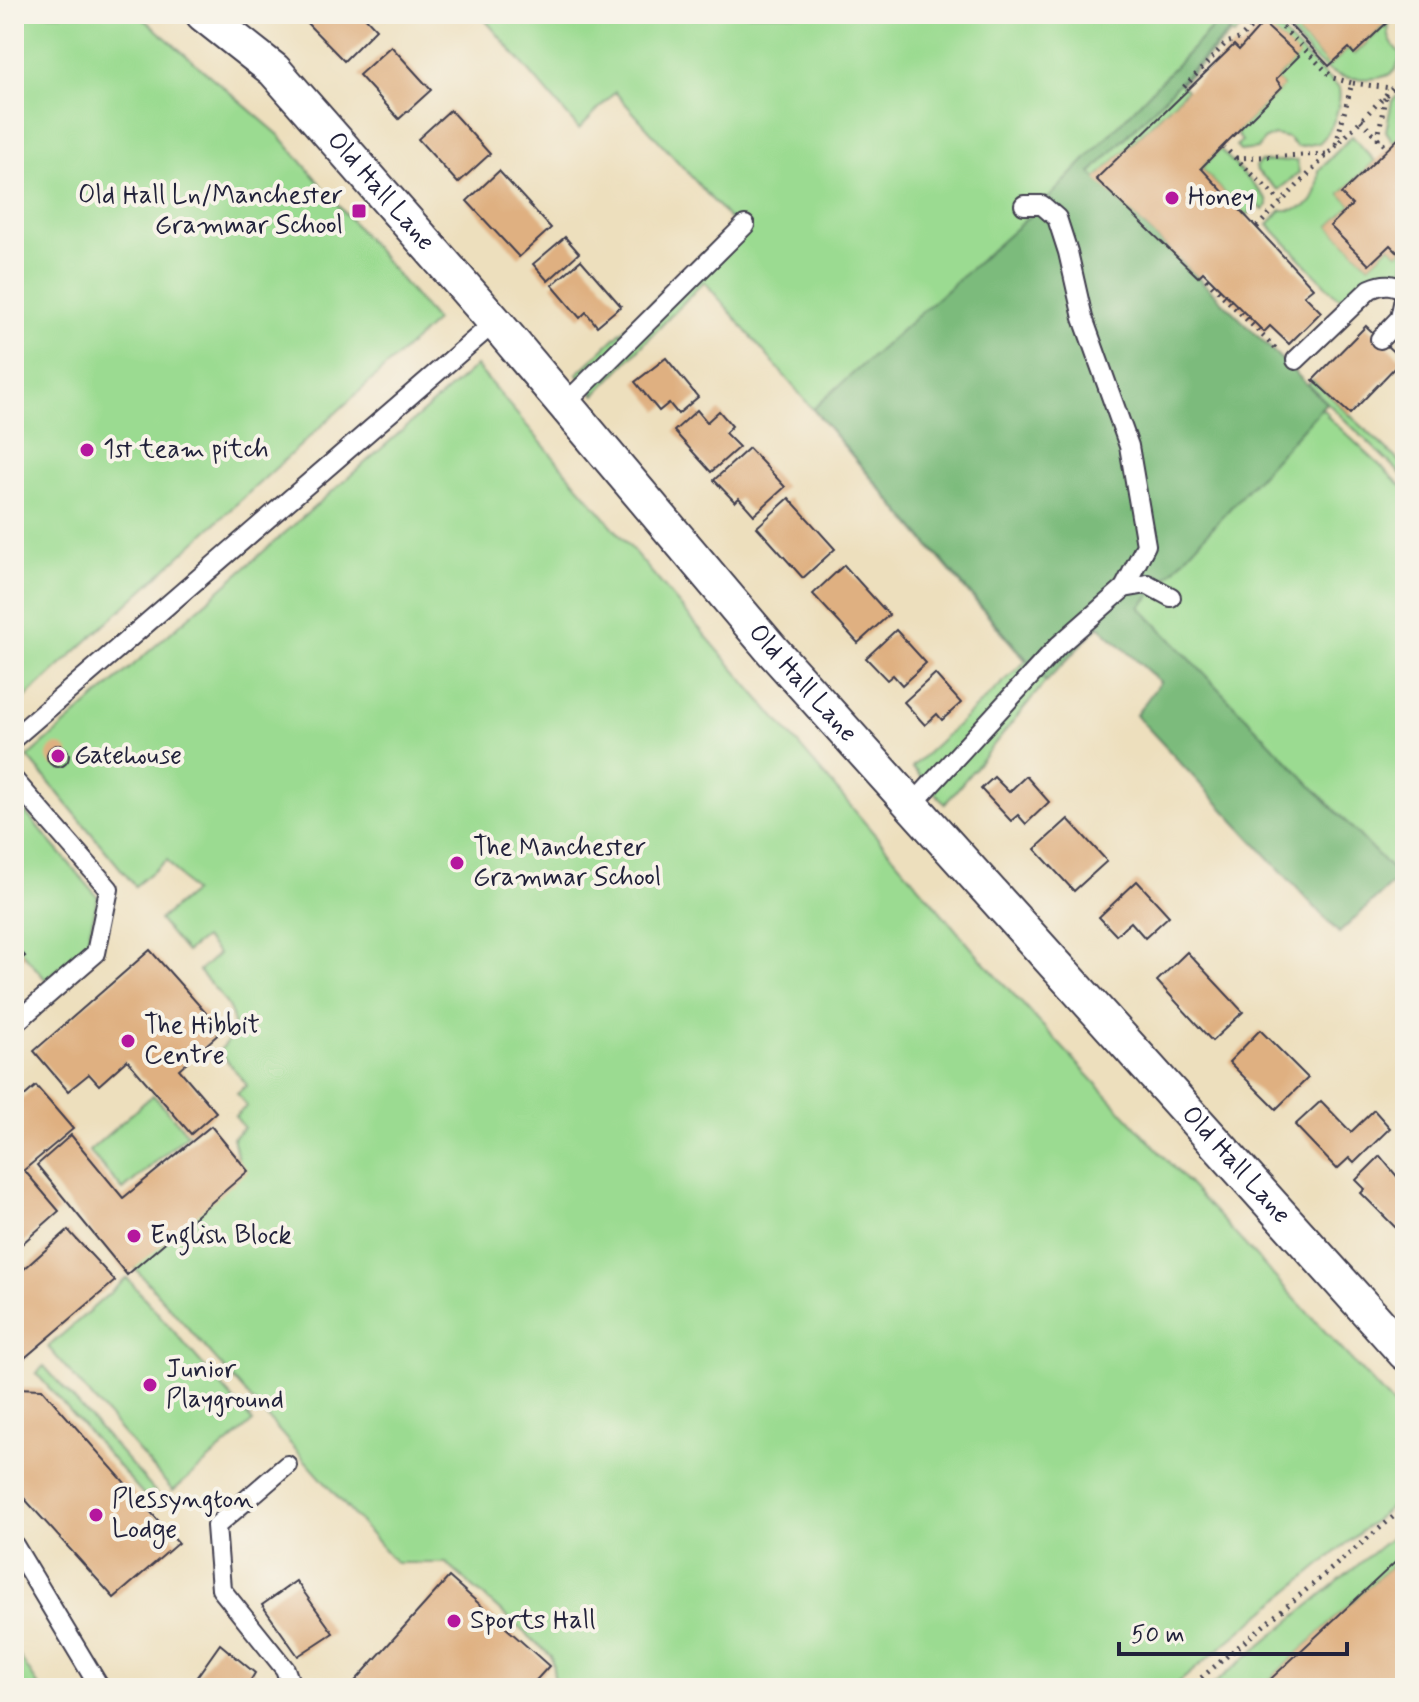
<svg xmlns="http://www.w3.org/2000/svg" width="1419" height="1702" font-family="Mynerve,sans-serif">
<style>
.green{fill:#9bdb91;stroke:#5e7e66;stroke-width:2}
.forest{fill:#7cbb7b;stroke:#4f6e5b;stroke-width:2}
.building{fill:#dfb081}
.lines{fill:none;stroke-linecap:round;stroke-linejoin:round}
.lane-casing{stroke:#403e4e;stroke-width:22}
.street-casing{stroke:#403e4e;stroke-width:38}
.path{stroke:#403e4e;stroke-width:5;stroke-dasharray:2 6;stroke-linecap:butt}
.lane{stroke:#fff;stroke-width:18}
.street{stroke:#fff;stroke-width:34}
.poi-dot{fill:#b5179e;stroke:#f7f3e8;stroke-width:3}
.labels{text-anchor:middle;dominant-baseline:central;stroke-width:8;stroke-linejoin:round;paint-order:stroke}
.street-label{font-size:26px;fill:#22223b;stroke:#f7f3e8}
.poi-label{font-size:26px;fill:#22223b;stroke:#f7f3e8;text-anchor:start}
</style>
<rect width="100%" height="100%" fill="#f7f3e8"/>
<filter id="ink" filterUnits="userSpaceOnUse"><feTurbulence type="fractalNoise" baseFrequency=".0125" numOctaves="2"/><feDisplacementMap in="SourceGraphic" scale="16" xChannelSelector="R" yChannelSelector="G"/><feConvolveMatrix kernelMatrix="1 2 1 2 8 2 1 2 1" color-interpolation-filters="sRGB"/></filter>
<filter id="wash" filterUnits="userSpaceOnUse"><feTurbulence type="fractalNoise" baseFrequency=".006" numOctaves="4" result="noise"/><feDisplacementMap in="SourceGraphic" scale="32" xChannelSelector="R" yChannelSelector="G"/><feGaussianBlur stdDeviation="1.8" result="paint"/><feColorMatrix in="noise" values="0 0 0 0 0 0 0 0 0 0 0 0 0 0 0 0 0 1.4 0 .05"/><feComposite in="paint" operator="in"/></filter>
<g filter="url(#wash)">
<rect width="100%" height="100%" fill="#eddfbd"/>
<g class="green">
<polygon points="14,14 138,14 279,135 436,321 14,708"/>
<polygon points="480,14 1279,14 1251,19 1234,35 1231,33 1181,84 1187,90 1096,179 1082,166 1216,316 1328,414 1327,416 1405,489 1405,871 1339,933 1136,715 1161,682 1099,626 1061,663 945,804 912,767 1026,661 704,281 595,395 577,374 734,224 615,92 579,129"/>
<path d="M1396 15 1397 16 1389 23C1387 37 1390 43 1400 53 1400 59 1399 66 1394 71 1383 82 1346 80 1333 73 1314 63 1298 40 1283 24L1286 21 1329 66 1349 48 1355 54Z"/>
<path d="M1266 21C1295 41 1313 67 1339 88 1342 105 1332 132 1319 143L1297 147 1288 138 1274 135 1264 140 1257 149 1240 151 1236 146 1242 141 1236 133 1282 87 1276 79 1298 56 1263 23Z"/>
<polygon points="1405,89 1405,132 1394,143 1386,131 1392,101"/>
<path d="M1352 136 1375 161 1341 194 1352 205 1330 226 1369 265 1390 245 1398 253 1405 246V267L1395 277 1385 280C1358 270 1361 306 1336 296L1268 224 1281 210C1313 211 1318 200 1319 170Z"/>
<polygon points="1220,149 1267,199 1268,205 1263,210 1258,205 1246,216 1201,168"/>
<polygon points="1297,160 1299,173 1278,190 1257,171 1256,166 1260,162"/>
<path d="M476 366 980 958 1405 1418V1495L1172 1688H556L551 1656 446 1563H396L133 1266 241 1173 233 1137 244 1128 235 1116 247 1106 237 1093 247 1085 219 1051C252 1020 220 996 199 971L218 954 204 938 186 952 159 920 193 892 167 860 135 886 28 757Z"/>
<polygon points="1313,380 1405,467 1405,478 1308,384"/>
<polygon points="14,799 98,897 87,943 46,980 14,943"/>
<polygon points="153,1095 188,1134 123,1190 89,1151"/>
<polygon points="127,1278 253,1422 173,1491 48,1347"/>
<polygon points="44,1366 158,1495 150,1502 36,1373"/>
<polygon points="1405,1526 1405,1553 1261,1688 1209,1688"/>
<polygon points="14,1648 40,1688 14,1688"/>
</g>
<polygon class="forest" points="1225,14 1246,14 1091,173 1326,403 1140,607 1399,877 1339,933 1136,715 1160,682 1099,626 1046,682 813,409 1042,205"/>
<g id="blocks">
<g class="building">
<polygon points="309,14 362,14 376,29 344,61 303,19"/>
<polygon points="1291,14 1396,14 1354,54 1349,48 1329,66 1285,20"/>
<polygon points="1263,23 1299,56 1276,79 1282,87 1201,168 1313,288 1304,295 1321,312 1289,344 1270,326 1264,332 1203,272 1198,277 1096,179 1234,45 1239,50"/>
<polygon points="391,46 431,90 399,119 359,75"/>
<polygon points="450,110 490,154 458,183 418,139"/>
<polygon points="1405,132 1405,246 1398,253 1390,245 1369,265 1330,226 1352,205 1341,194"/>
<polygon points="499,171 551,228 519,257 467,201"/>
<polygon points="565,237 579,253 548,281 533,264"/>
<polygon points="581,260 621,306 597,326 586,312 580,318 552,285"/>
<polygon points="1366,326 1402,360 1350,414 1313,380"/>
<polygon points="666,358 698,397 678,414 669,403 659,411 635,382"/>
<polygon points="697,410 707,422 719,411 732,426 725,433 739,447 711,472 674,431"/>
<polygon points="749,448 785,487 754,515 739,498 735,502 714,480"/>
<polygon points="789,498 835,549 803,578 757,527"/>
<polygon points="844,565 889,615 858,643 813,594"/>
<polygon points="896,630 926,663 902,685 893,675 887,680 866,658"/>
<polygon points="935,674 961,703 942,720 937,714 925,725 904,702"/>
<circle cx="58" cy="756" r="11"/>
<polygon points="1026,776 1049,802 1026,824 1018,815 1011,821 981,789 994,777 1009,792"/>
<polygon points="1068,819 1107,861 1074,891 1035,849"/>
<polygon points="1137,881 1169,916 1145,938 1131,922 1116,935 1099,917"/>
<polygon points="14,943 25,956 14,965"/>
<polygon points="150,950 222,1031 179,1069 216,1112 191,1134 127,1060 99,1085 89,1074 68,1091 34,1051"/>
<polygon points="1187,952 1243,1012 1212,1041 1157,981"/>
<polygon points="1260,1030 1308,1078 1276,1109 1229,1062"/>
<polygon points="36,1086 73,1129 24,1170 59,1211 14,1251 14,1105"/>
<polygon points="1321,1101 1351,1132 1374,1110 1390,1128 1354,1163 1349,1158 1337,1169 1295,1125"/>
<polygon points="211,1126 248,1171 127,1275 37,1165 71,1135 123,1198"/>
<polygon points="1380,1156 1405,1186 1405,1221 1397,1229 1361,1193 1365,1189 1356,1180"/>
<polygon points="68,1230 115,1281 14,1367 14,1278"/>
<polygon points="14,1388 42,1389 178,1543 114,1598 14,1487"/>
<polygon points="1405,1553 1405,1688 1261,1688"/>
<polygon points="449,1577 549,1666 529,1688 349,1688"/>
<polygon points="296,1581 333,1633 298,1656 262,1605"/>
<polygon points="220,1644 255,1673 246,1688 189,1688"/>
</g>
</g>
</g>
<g filter="url(#ink)">
<use href="#blocks" fill-opacity="0" stroke="#403e4e" stroke-width="2"/>
<g class="lines">
<g class="lane-casing">
<g id="lane">
<polyline points="1380,339 1400,318 1405,294"/>
<path d="M1296 360 1370 289C1384 283 1392 283 1405 291"/>
<polyline points="565,404 745,225"/>
<polyline points="1124,588 1147,584 1171,597"/>
<polyline points="14,738 495,322"/>
<polyline points="14,780 109,889 96,953 14,1024"/>
<polyline points="912,805 1058,646 1124,588 1146,545 1129,446 1083,318 1068,252 1057,218 1042,205 1024,205"/>
<polyline points="287,1465 216,1526 221,1589 285,1669 292,1688"/>
<polyline points="14,1545 100,1688"/>
</g>
</g>
<g class="street-casing">
<g id="street">
<path id="s1" d="M203 14 274 70 495 322 772 650 1405 1353"/>
</g>
</g>
<g class="path">
<polyline points="1405,14 1401,38 1405,43"/>
<polyline points="1278,23 1286,14"/>
<polyline points="1184,87 1226,43 1239,39 1258,21 1266,19 1278,23 1333,78 1352,83"/>
<polyline points="1361,120 1388,149"/>
<polyline points="1378,139 1385,97"/>
<polyline points="1336,144 1352,83 1391,88"/>
<polyline points="1223,146 1281,202"/>
<polyline points="1236,158 1327,154"/>
<polyline points="1257,227 1405,75"/>
<polyline points="1206,279 1276,349"/>
<polyline points="1189,1688 1405,1507"/>
</g>
<use href="#lane" class="lane"/>
<use href="#street" class="street"/>
</g>
</g>
<g class="poi-dot">
<circle cx="1172" cy="198" r="8"/>
<rect x="351" y="203" width="16" height="16" rx="4"/>
<circle cx="87" cy="450" r="8"/>
<circle cx="58" cy="756" r="8"/>
<circle cx="457" cy="863" r="8"/>
<circle cx="128" cy="1041" r="8"/>
<circle cx="134" cy="1236" r="8"/>
<circle cx="150" cy="1385" r="8"/>
<circle cx="96" cy="1515" r="8"/>
<circle cx="454" cy="1621" r="8"/>
</g>
<g class="labels">
<g class="street-label">
<text stroke="none"><textPath href="#s1" startOffset="252">Old Hall Lane</textPath></text>
<text stroke="none"><textPath href="#s1" startOffset="900">Old Hall Lane</textPath></text>
<text stroke="none"><textPath href="#s1" startOffset="1548">Old Hall Lane</textPath></text>
</g>
<g class="poi-label">
<text x="343" y="196" text-anchor="end">Old Hall Ln/Manchester<tspan x="343" dy="30">Grammar School</tspan></text>
<text x="1188" y="198">Honey</text>
<text x="103" y="450">1st team pitch</text>
<text x="74" y="756">Gatehouse</text>
<text x="473" y="848">The Manchester<tspan x="473" dy="30">Grammar School</tspan></text>
<text x="144" y="1026">The Hibbit<tspan x="144" dy="30">Centre</tspan></text>
<text x="150" y="1236">English Block</text>
<text x="166" y="1370">Junior<tspan x="166" dy="30">Playground</tspan></text>
<text x="112" y="1500">Plessyngton<tspan x="112" dy="30">Lodge</tspan></text>
<text x="470" y="1621">Sports Hall</text>
</g>
</g>
<rect width="1419" height="1702" fill="none" stroke="#f7f3e8" stroke-width="48"/>
<path d="M1119 1642v12h228v-12" fill="none" stroke="#22223b" stroke-width="4"/>
<text x="1131" y="1642" font-size="24" fill="#22223b" stroke="#f7f3e8" stroke-width="6" paint-order="stroke">50 m</text>
</svg>
